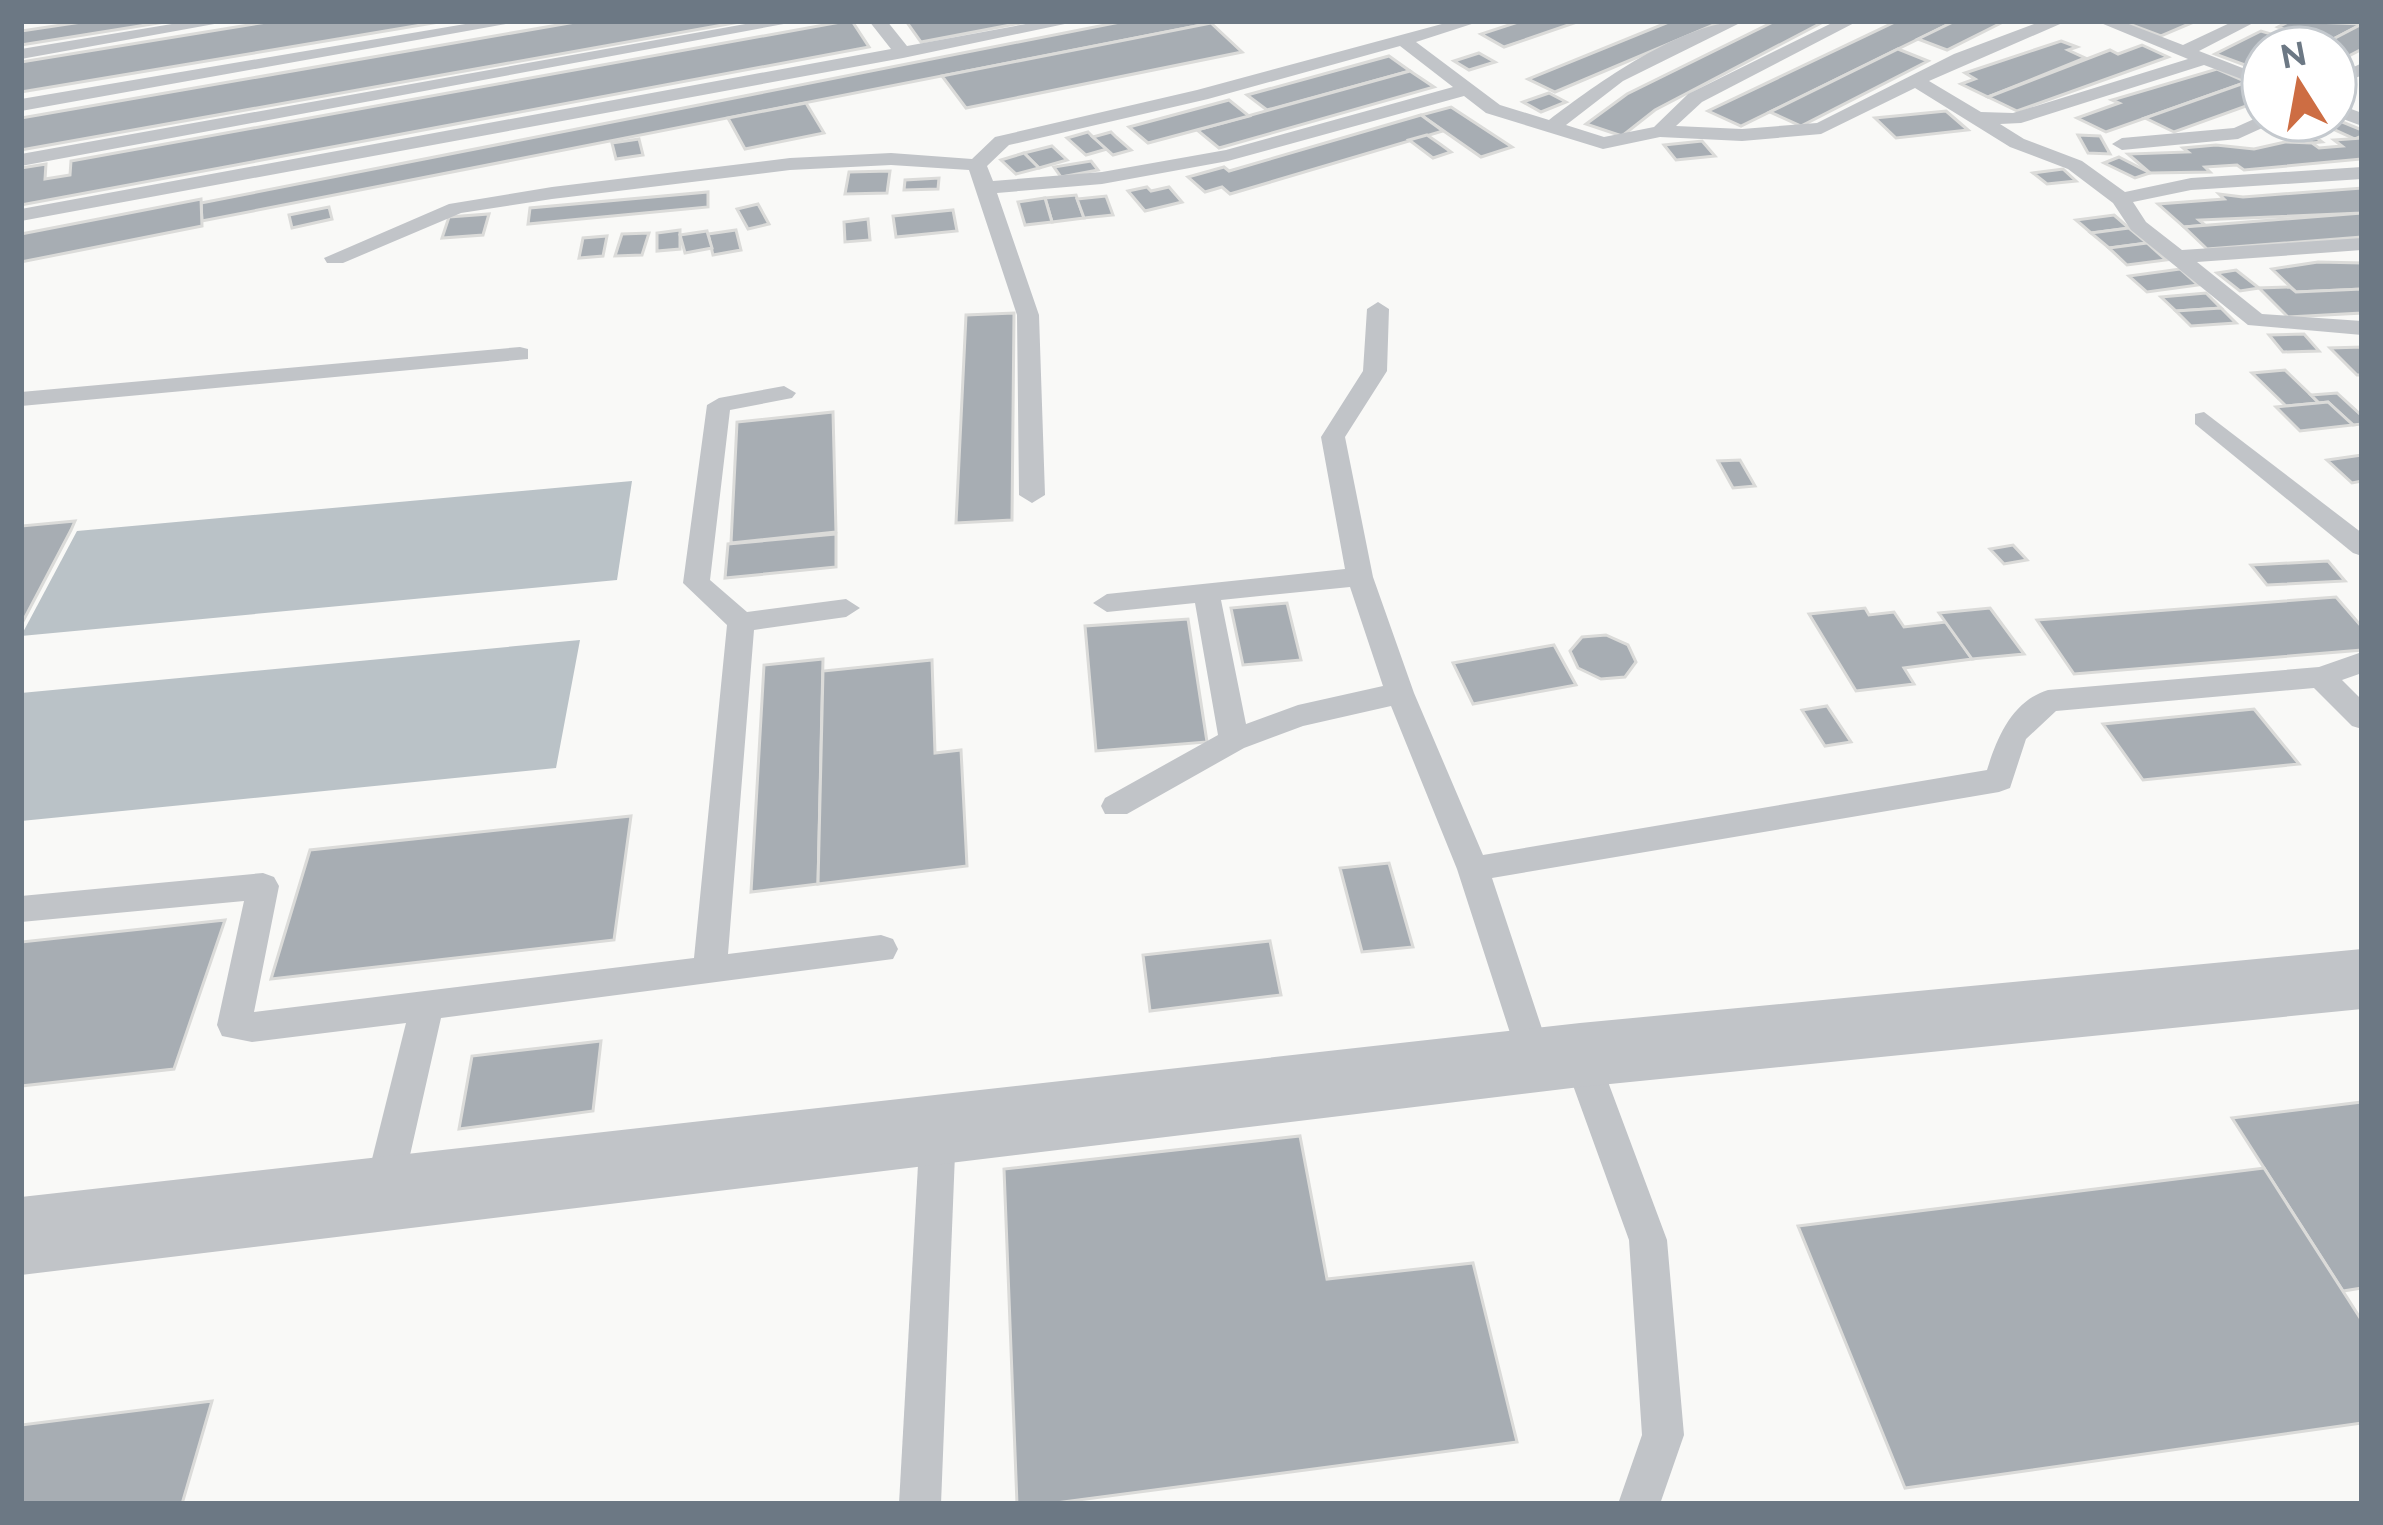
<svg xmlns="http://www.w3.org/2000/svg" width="2383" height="1525" font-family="Raleway,sans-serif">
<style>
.water{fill:#bac2c7}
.building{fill:#a7adb3;stroke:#dbdbd9;stroke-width:3}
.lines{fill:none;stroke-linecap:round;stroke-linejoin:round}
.lane{fill:#c1c4c8;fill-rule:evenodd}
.street{fill:#c1c4c8;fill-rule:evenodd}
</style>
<rect width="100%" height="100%" fill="#f9f9f7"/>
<g class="water">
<polygon points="632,481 617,580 21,636 77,531"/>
<polygon points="580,640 556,768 21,821 21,693"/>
</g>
<g class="building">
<polygon points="171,21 21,45 21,31 88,21"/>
<polygon points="273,21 445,21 21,92 21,62"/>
<polygon points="581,21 745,21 21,150 21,118"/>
<polygon points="846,21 852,21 869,47 21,205 21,168 46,164 45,179 70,175 71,161"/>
<polygon points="906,21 1031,21 921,42"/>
<polygon points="1125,21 1222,21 202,221 201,203"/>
<polygon points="1521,21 1575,21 1577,22 1504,47 1481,34"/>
<polygon points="1671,21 1723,21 1555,92 1528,79"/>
<polygon points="1775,21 1825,21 1655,110 1622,136 1586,124 1627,94"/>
<polygon points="1897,21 1955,21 1741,126 1708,111"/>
<polygon points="1955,21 2005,21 1947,50 1918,39"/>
<polygon points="2136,21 2196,21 2161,36 2129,24"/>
<polygon points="2290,21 2362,24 2316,48 2263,48 2263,63 2253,68 2215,54 2261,31 2274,35 2286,30 2278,27"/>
<polygon points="1211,23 1242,52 966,108 942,76"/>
<polygon points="2362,24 2362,49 2335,63 2335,48 2316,48"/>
<polygon points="2061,41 2077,47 2068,50 2085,58 1988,97 1961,84 1975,79 1965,73"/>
<polygon points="2142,45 2168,57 2017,111 1988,97 2110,50 2118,54"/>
<polygon points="1898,49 1928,61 1801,126 1770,112"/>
<polygon points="1479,53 1495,62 1469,70 1454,61"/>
<polygon points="1389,56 1410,71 1267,110 1247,95"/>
<polygon points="2217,69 2247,82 2106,132 2077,118 2119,103 2112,100"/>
<polygon points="1410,71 1434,87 1219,148 1197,130"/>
<polygon points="2247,82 2263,90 2263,100 2174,132 2145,118"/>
<polygon points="1549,93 1566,102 1541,112 1523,102"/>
<polygon points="1229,100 1249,116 1148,143 1129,127"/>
<polygon points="806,103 824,133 745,149 728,118"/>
<polygon points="1451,107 1512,147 1481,157 1421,115"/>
<polygon points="1946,111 1968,130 1896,138 1875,118"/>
<polygon points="1421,115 1443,131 1230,194 1222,187 1205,192 1188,177 1224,167 1229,171"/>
<polygon points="2335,119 2362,130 2362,136 2355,139 2320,123"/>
<polygon points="2300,125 2322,142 2302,144 2280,127"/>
<polygon points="1088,132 1093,137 1107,149 1086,155 1067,138"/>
<polygon points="1111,132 1116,137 1131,150 1113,155 1093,137"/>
<polygon points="1427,135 1440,144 1451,152 1433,158 1409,140"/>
<polygon points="2078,135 2100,136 2110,154 2088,153"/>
<polygon points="2362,138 2362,159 2244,170 2237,165 2205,167 2210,172 2150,173 2128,154 2188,152 2183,148 2216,145 2254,149 2285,142 2312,143 2319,148 2342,146 2334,140"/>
<polygon points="639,139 643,155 616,159 612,143"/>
<polygon points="1702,141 1715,156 1676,160 1664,145"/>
<polygon points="1052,146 1067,160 1039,168 1024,153"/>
<polygon points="1024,153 1039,168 1016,174 1001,160"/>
<polygon points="2119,157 2150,173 2135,178 2104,163"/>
<polygon points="1091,161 1098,170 1061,177 1054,167"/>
<polygon points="2063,169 2076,181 2047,184 2033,173"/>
<polygon points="890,171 887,193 845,194 849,172"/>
<polygon points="939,178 938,189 904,190 905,180"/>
<polygon points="1147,187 1151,191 1169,187 1182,202 1145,211 1128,191"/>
<polygon points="2362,188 2362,213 2199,220 2205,225 2184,227 2158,204 2224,199 2219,194 2243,197"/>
<polygon points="708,192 708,207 528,224 530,208"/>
<polygon points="1076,195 1084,218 1052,222 1045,198"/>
<polygon points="1106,196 1113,215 1084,218 1077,199"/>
<polygon points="1045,198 1052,222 1025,225 1018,202"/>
<polygon points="201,199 202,226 21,262 21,234"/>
<polygon points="758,204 769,224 748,229 737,209"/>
<polygon points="329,207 332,219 292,228 289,215"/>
<polygon points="953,210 957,231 896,237 893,216"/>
<polygon points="2362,213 2362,237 2207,249 2184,227"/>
<polygon points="489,214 483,235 442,238 449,217"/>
<polygon points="2114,215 2129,228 2091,233 2076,220"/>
<polygon points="868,219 870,240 845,242 844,222"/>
<polygon points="2129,228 2147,243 2109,248 2091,233"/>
<polygon points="680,230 680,249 657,251 657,233"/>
<polygon points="736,230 741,250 713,255 708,234"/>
<polygon points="707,231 712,248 685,253 680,235"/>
<polygon points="649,233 642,255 615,256 622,234"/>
<polygon points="607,236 603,256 579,258 583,238"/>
<polygon points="2147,243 2166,260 2127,265 2109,248"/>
<polygon points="2318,262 2362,263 2362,289 2296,292 2272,269"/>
<polygon points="2180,269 2198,285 2147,292 2129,276"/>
<polygon points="2236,270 2259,288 2240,291 2217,273"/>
<polygon points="2290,287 2296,292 2362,289 2362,313 2288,317 2259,288"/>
<polygon points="2206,293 2221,308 2176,311 2161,297"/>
<polygon points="2221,308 2236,323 2191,326 2176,311"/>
<polygon points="1014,313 1012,520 956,523 966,315"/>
<polygon points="2304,334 2319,351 2283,352 2269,335"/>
<polygon points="2362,347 2362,375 2357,375 2330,348"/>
<polygon points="2285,370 2311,395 2319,403 2286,406 2252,373"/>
<polygon points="2337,393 2362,416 2362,424 2353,425 2328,402 2319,403 2311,395"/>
<polygon points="2328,402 2353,425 2300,431 2276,407"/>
<polygon points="833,412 836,532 731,543 737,422"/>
<polygon points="2362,455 2362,481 2352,483 2327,460"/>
<polygon points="1740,460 1755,486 1733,488 1718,461"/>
<polygon points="75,521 71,530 21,625 21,526"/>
<polygon points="836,534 836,567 725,578 728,544"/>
<polygon points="2013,545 2027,560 2004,564 1990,549"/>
<polygon points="2328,561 2345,581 2267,585 2251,565"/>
<polygon points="2336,597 2362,627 2362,650 2074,674 2037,620"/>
<polygon points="1287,603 1301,660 1243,665 1231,608"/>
<polygon points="1865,608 1869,615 1894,612 1904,627 1946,622 1972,659 1904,668 1914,684 1856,691 1809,614"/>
<polygon points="1990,608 2024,654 1972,659 1939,613"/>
<polygon points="1188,619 1207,742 1096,751 1085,626"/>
<polygon points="1606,635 1628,645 1636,662 1625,677 1601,679 1578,668 1570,651 1582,637"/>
<polygon points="1554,645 1576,685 1473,704 1453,663"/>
<polygon points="823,659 818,884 751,892 764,665"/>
<polygon points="932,660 935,753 961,750 967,866 818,884 823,671"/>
<polygon points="1827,706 1851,742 1825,746 1802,710"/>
<polygon points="2254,709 2299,764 2143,780 2103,724"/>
<polygon points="631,816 614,940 271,979 310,850"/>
<polygon points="1389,863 1413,947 1362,952 1340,868"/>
<polygon points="225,920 174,1069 21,1086 21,942"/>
<polygon points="1270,941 1281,995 1150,1011 1143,955"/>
<polygon points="601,1041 593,1111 459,1129 472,1056"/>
<polygon points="2362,1102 2362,1288 2343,1291 2232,1118"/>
<polygon points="1300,1136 1327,1279 1473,1263 1517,1442 1048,1504 1017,1504 1004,1169"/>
<polygon points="2264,1168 2362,1321 2362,1423 1905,1488 1798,1226"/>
<polygon points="212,1401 182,1504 21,1504 21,1425"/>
</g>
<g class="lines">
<g class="lane">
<polygon points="190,21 231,21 21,59 21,49"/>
<polygon points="483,21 522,21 21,111 21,99"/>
<polygon points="762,21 800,21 21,166 21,154"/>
<polygon points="869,21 887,21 907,46 1042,21 1079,21 903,58 21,221 21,209 891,49"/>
<path d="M1453 21H1481L1416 42 1500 105 1549 120C1596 84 1684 21 1744 21L1623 81 1566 125 1604 137 1654 127 1688 94 1836 21H1858L1702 102 1676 126 1742 129 1817 123 1954 54 2042 21H2067L1929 81 1981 112 2013 113 2188 59 2096 21H2121L2183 45 2234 21H2257L2199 51 2263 76V87L2204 65 2021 123 2000 124 2024 139 2082 161 2125 192 2191 178 2362 167V179L2191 190 2133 202 2146 222 2182 250 2362 238V250L2197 262 2262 314 2362 321V335L2248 325 2131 230 2113 203 2068 169 2010 147 1915 88 1821 134 1742 141 1660 137 1603 149 1486 113 1464 96 1228 161 1102 184 997 193 1039 315 1045 495 1032 503 1019 495 1017 315 969 170 891 165 790 170 552 199 461 213 343 263H327L324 258 449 204 552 187 790 158 891 153 972 159 995 137 1197 90ZM1400 46 1453 87 1226 150 1102 172 993 181 987 166 1009 145 1208 99Z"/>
<polygon points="2362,63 2362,75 2335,88 2335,76"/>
<polygon points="2335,103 2362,113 2362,126 2335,116"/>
<polygon points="2263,115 2263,120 2273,120 2271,124 2238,139 2122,150 2112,144 2122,138 2234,128"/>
<path d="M1378 302 1389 309 1387 371 1345 437 1373 577 1414 693 1483 855 1987 770C1997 738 2012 701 2048 690L2319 667 2362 652V673L2342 680 2362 700V729L2352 726 2314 688 2056 711 2026 739 2010 788 1999 792 1492 878 1553 1062 1547 1073 1535 1078 1523 1073 1457 869 1391 706 1303 726 1244 748 1127 814H1105L1101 806 1105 798 1218 735 1195 603 1107 612 1093 603 1107 594 1345 569 1321 437 1363 371 1367 309ZM1350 587 1383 686 1298 705 1246 724 1221 600Z"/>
<polygon points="520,347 528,349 528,359 21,406 21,392"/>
<polygon points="784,386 796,393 792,398 730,410 710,580 747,612 846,599 860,608 846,617 754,630 728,954 881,935 893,939 898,949 893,959 441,1018 401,1195 395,1208 382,1213 369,1208 363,1195 406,1023 252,1042 222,1036 217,1025 244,901 21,922 21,896 263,873 274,877 279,886 254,1012 694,958 727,625 683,583 707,405 719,398"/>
<polygon points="2204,412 2362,533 2362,556 2353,553 2195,424 2195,414"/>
<polygon points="1580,1040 1592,1044 1598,1055 1667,1240 1684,1435 1660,1504 1618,1504 1642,1435 1629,1240 1562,1055 1568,1044"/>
<polygon points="938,1112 951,1117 956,1129 941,1504 899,1504 920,1129 925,1117"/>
</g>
<polygon class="street" points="2362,949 2362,1009 1580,1087 21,1275 21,1197 1580,1023"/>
</g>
<rect width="2383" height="1525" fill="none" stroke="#6c7884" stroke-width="48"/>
<g transform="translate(2299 84) rotate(349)"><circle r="57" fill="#ffffff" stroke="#c4c9ce" stroke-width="3"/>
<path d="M0-9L21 45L0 30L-21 45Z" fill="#cd6d43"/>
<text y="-18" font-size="33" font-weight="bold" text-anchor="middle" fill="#6c7884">N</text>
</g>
</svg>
